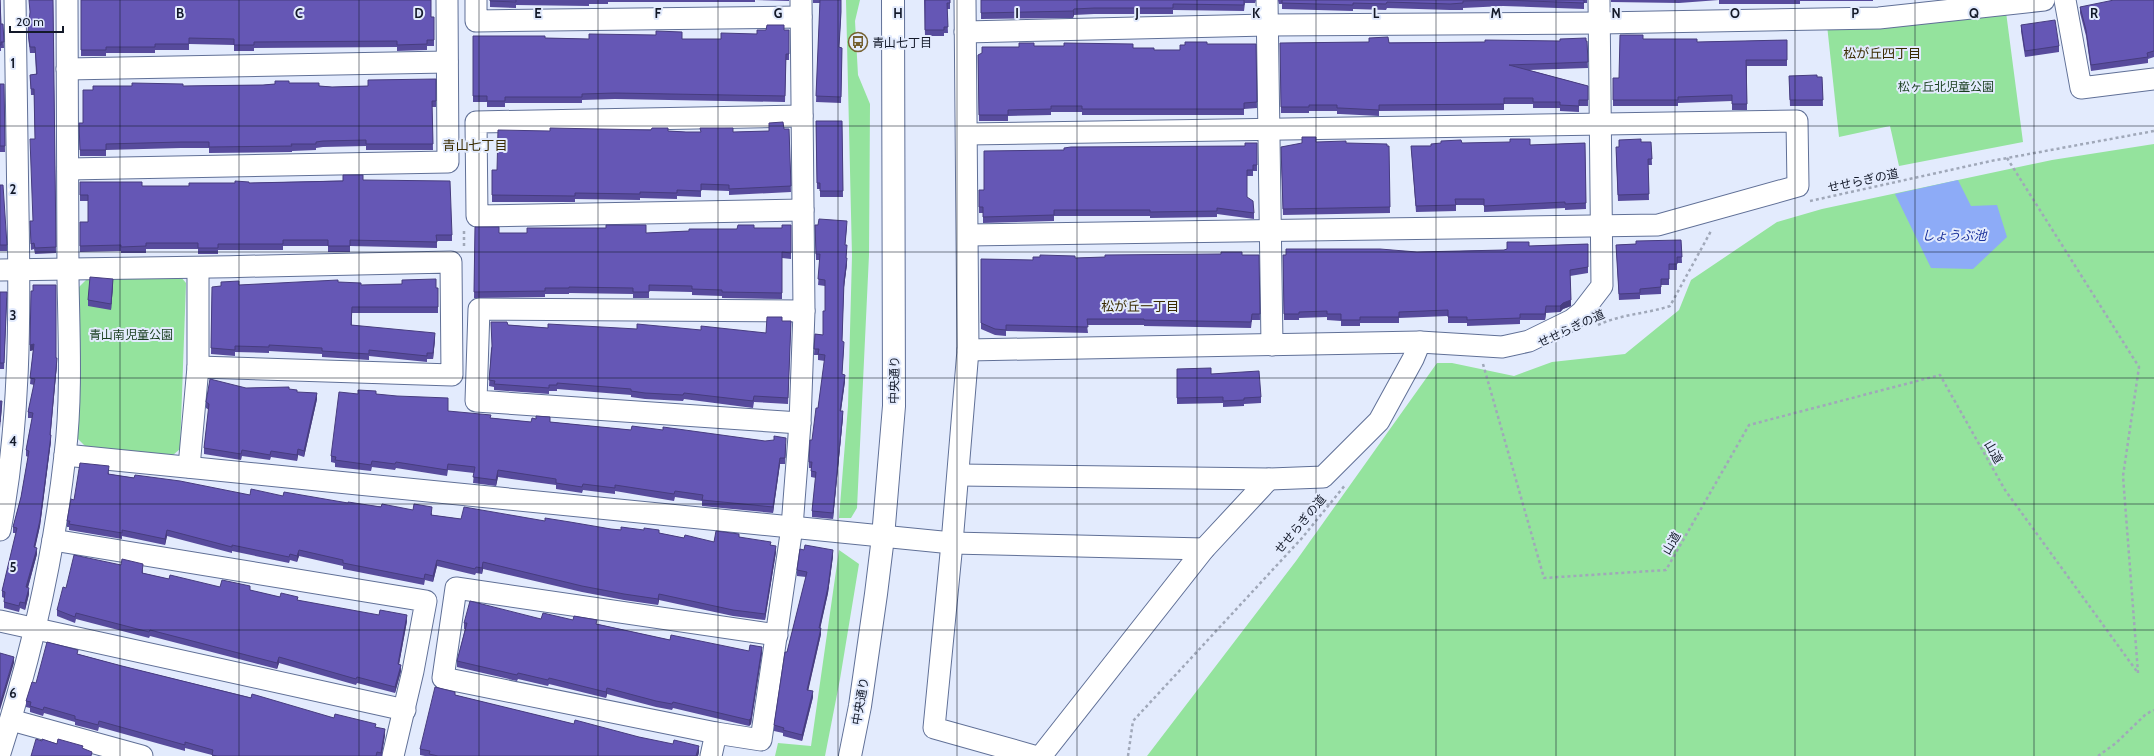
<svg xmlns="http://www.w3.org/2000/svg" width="2154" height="756" font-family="Cabin,'Noto Sans JP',sans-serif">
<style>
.green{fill:#94e39d}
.water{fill:#8dabf7}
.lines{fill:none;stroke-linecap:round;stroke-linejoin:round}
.minor-casing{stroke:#607097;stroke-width:23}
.tertiary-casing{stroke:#607097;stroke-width:24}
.path{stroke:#a0a8b9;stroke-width:2.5;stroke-dasharray:3 3;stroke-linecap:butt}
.minor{stroke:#fff;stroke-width:21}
.tertiary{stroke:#fff;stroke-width:22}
.wall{fill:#574b9c}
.shaded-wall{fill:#473d7f}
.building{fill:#6557b5;stroke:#473d7f}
.grid{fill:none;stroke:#131929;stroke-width:1;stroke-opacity:0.55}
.labels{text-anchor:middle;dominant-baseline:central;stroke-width:4;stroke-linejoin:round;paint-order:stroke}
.poi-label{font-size:12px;fill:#131929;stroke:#e3ebfd;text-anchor:start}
.park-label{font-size:12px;fill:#183d1e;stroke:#e3ebfd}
.street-label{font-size:12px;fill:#131929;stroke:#e3ebfd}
.neighbourhood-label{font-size:13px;fill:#3a2b01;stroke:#e3ebfd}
.water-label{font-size:13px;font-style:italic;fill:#19309a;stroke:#e3ebfd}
.grid-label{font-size:13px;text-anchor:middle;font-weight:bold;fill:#131929;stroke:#e3ebfd;stroke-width:4;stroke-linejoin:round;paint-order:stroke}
</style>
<rect width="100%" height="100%" fill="#e3ebfd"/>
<g class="green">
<polygon points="846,0 860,0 855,21 858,75 870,104 869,255 857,508 851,518 839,518 848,406 852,256"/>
<polygon points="2006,12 2023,142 1899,166 1890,126 1839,137 1827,25"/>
<polygon points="2154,144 2154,756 1147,756 1296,561 1437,363 1452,363 1514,376 1552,362 1625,354 1679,310 1691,280 1777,222 1822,209 2052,160"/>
<polygon points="180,276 186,283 180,449 173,455 85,446 74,435 79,287 88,278"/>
<polygon points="839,550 859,564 840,679 825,756 775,756 778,743 811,746"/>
</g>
<polygon class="water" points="1958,180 1971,206 1997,205 2007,237 1973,269 1931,268 1895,194"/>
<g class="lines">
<g class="minor-casing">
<g id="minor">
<polyline points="476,0 476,21 801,17"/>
<polyline points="965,0 968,350 952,543 934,728 1034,756"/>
<polyline points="1267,0 1272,345"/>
<polyline points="2065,0 2081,88 2154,79"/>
<polyline points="965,32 1267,25 1600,23 1879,18 2044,0"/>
<polyline points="67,69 447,62"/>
<polyline points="802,116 476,122 477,216 803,210"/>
<polyline points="967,134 1797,121 1798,186 1658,225 968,235"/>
<polyline points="68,169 448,162 447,0"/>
<path d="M0 270C150 268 301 266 451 262L452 375 198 367 189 467"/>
<polyline points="968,350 1420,342 1502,347 1529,341 1572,320 1582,312 1602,286 1599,0"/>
<polyline points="198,367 198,268"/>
<polyline points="800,423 476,401 479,309 804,311"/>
<polyline points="65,455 952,543 1204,549"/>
<polyline points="959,475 1269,479 1323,477 1379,421 1413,359 1420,342"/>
<path d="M0 530C20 425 20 318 18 212 17 142 16 71 15 0"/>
<polyline points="53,540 426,601 413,671 393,756"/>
<polyline points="0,621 405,710"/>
<polyline points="11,720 142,756"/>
<polyline points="716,733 443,678 456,588 777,635"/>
<path d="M0 753C31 657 54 555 65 455 72 397 69 337 68 279 68 186 67 93 67 0"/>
<polyline points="711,756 716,733 761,740 792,527 800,423 804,311 801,0"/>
<polyline points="1041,756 1204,549 1269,479"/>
</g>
</g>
<g class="tertiary-casing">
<polyline id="tertiary" points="850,756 860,706 876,594 883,537 894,406 893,0"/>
</g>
<g class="path">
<polyline points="2007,158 2139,367 2123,476 2138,673"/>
<polyline points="1810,201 1991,161 2154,131"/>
<polyline points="464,231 464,248"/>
<path d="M1598 325C1621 314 1646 314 1670 306L1711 231"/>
<polyline points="1483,364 1544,578 1666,570 1749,425 1940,375 2005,490 2138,673"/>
<polyline points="1128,756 1133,721 1302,538 1346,484"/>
<polyline points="2098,756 2116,743 2146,714 2154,710"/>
</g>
<use href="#minor" class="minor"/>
<use href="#tertiary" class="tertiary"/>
</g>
<g class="wall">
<polygon points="0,0 1,24 3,24 4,48 1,48 1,51 0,51"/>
<polygon points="53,0 56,253 35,254 34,249 31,250 30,221 33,221 35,139 34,95 31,95 30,75 36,74 35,53 30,53 28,37 28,31"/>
<polygon points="81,0 434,17 434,46 427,46 427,50 397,51 397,47 254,48 254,51 234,51 234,45 189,44 189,50 155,50 155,53 106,53 106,56 81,56"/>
<polygon points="490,0 789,0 789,1 755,0 755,2 608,2 608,4 589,4 589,6 516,5 516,8 490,7"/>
<polygon points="813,0 841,0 841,18 839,47 842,48 841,103 816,102 820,3 813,3"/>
<polygon points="924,0 950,0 950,9 947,9 948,33 944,33 944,36 925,36"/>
<polygon points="981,0 1256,0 1255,3 1245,3 1244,11 1173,10 1173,14 1094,14 1074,15 1073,18 981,19"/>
<polygon points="1278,0 1587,0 1587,3 1584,3 1584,9 1503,6 1463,8 1463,10 1450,10 1387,8 1386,10 1353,9 1353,11 1282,9 1282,4 1279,4"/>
<polygon points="1611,0 1873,0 1873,1 1800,1 1800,4 1719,4 1719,0 1679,3 1611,2"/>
<polygon points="2154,0 2154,57 2148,59 2148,63 2091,71 2086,36 2080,13 2080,7"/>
<polygon points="2021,25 2059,46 2059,52 2025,57 2021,31"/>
<polygon points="784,30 789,30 789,60 786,60 785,102 615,99 582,100 582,103 505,103 505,107 487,107 487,102 473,102 473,36 589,39 721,39"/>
<polygon points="1643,39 1697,42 1787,40 1787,66 1747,66 1747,110 1732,110 1732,101 1678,103 1678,106 1613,106 1613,78 1619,78"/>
<polygon points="1587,41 1588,68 1529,70 1588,86 1588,106 1579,106 1579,112 1560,111 1560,108 1533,108 1533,104 1504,104 1504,110 1379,111 1379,116 1340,114 1337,114 1337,111 1309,111 1309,113 1281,113 1280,43 1485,42"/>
<polygon points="1207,44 1256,44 1257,108 1244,109 1244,115 1082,115 1082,112 1051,112 1051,115 1008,116 1008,121 979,121 978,55 1019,47 1034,46 1133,48 1154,50 1180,50 1185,45"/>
<polygon points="1789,76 1822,77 1823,106 1790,106"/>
<polygon points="436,79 436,107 432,107 433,150 366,150 366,146 323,147 316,148 316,150 292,151 292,152 209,153 209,148 181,148 106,150 106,156 80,156 79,123 83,123 93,90 183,86 263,85 289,83 332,87 368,86"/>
<polygon points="0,84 4,84 5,152 0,152"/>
<polygon points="816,121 842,121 843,197 820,197 820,189 817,189"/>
<polygon points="784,129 789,129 791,192 729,195 729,191 701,190 701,197 677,196 677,199 640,198 640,200 575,199 575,202 492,202 492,170 497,170 550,131 668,131 686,132 733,132 769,131"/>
<polygon points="1316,142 1389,146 1390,213 1283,215 1281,147"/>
<polygon points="1641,142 1651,142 1652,165 1648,165 1649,200 1618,201 1616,153 1619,147"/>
<polygon points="1257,143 1257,171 1253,171 1253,176 1247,176 1247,197 1254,213 1254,219 1217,214 1217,217 1150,218 1150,216 1054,216 1054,221 983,223 983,213 979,213 979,190 984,190 1064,150 1245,146"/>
<polygon points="1585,143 1586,209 1565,210 1565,208 1484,212 1484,205 1456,205 1456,211 1416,212 1411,146 1530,145"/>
<polygon points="363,180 452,235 452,241 437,241 437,248 350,246 350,252 328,252 328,246 283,246 283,250 218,250 218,254 198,254 198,249 146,249 146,253 121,253 121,251 80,252 80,222 88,222 88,201 80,201 80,182 142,186 189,186 249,183"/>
<polygon points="0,185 7,245 7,251 0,251"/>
<polygon points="791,225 791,259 782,258 782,299 722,298 722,296 692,295 692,292 649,291 649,298 633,298 633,294 569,293 569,294 545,294 545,297 474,298 475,227 499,233 646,233 737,229 754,228 782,228"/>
<polygon points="815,225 847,227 845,245 847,251 846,258 847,264 844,287 842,341 844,348 842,374 845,381 841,411 843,417 833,519 812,517 812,511 816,478 811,477 811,468 809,468 809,462 818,408 825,361 818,360 818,355 814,355 815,334 823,335 825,311 825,286 818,285 820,260 816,260"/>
<polygon points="1681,240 1682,263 1677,263 1677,270 1669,270 1669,285 1661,285 1661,294 1640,295 1640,299 1619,300 1616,245 1636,244"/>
<polygon points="1588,244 1588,273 1570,276 1571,306 1563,309 1560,312 1546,313 1545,320 1520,320 1520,324 1467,326 1467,323 1448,323 1448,316 1399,318 1399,323 1360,323 1360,326 1341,326 1341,321 1327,320 1327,317 1299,318 1299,320 1284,320 1283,255 1504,250 1529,246"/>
<polygon points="1242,255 1259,255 1260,320 1252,320 1251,328 1144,326 1144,325 1087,325 1088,333 1006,331 1006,336 995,335 981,329 981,259 1033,260 1075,258"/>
<polygon points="338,282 361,285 402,284 438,288 438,313 352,313 352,325 435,339 433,359 427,359 427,362 369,356 369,360 322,357 322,354 269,351 269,353 235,352 235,356 211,354 212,287 239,285"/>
<polygon points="113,285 111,310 88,306 88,300"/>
<polygon points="31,291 57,364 50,435 51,441 40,526 35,547 37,554 28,588 29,594 25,610 20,608 19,612 4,608 4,598 2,597 2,591 16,533 13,533 13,527 21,497 28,457 26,456 26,450 32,418 28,418 28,412 34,385 30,384 33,350 30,351"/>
<polygon points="0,292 7,298 4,369 0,369"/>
<polygon points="782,321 791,321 788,404 754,402 753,408 684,399 683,401 645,399 631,397 631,395 557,389 557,391 549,391 549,394 494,390 494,387 489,386 491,348 508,325 548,328 701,330 766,333"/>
<polygon points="1177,369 1211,374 1261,397 1261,403 1244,404 1244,406 1223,407 1223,403 1177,404"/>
<polygon points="246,388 289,389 317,399 304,457 298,455 297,461 271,457 270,460 242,456 241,460 204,454 204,448 209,410 206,408 206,402"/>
<polygon points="358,394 376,394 448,411 491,418 531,422 550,422 631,430 786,444 785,464 780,464 773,513 702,506 702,501 675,497 674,501 615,491 615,494 583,490 582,493 556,489 556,485 498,477 496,486 473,483 474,473 448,470 447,476 396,468 395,470 372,467 371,471 335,467 335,463 331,462 331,456"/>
<polygon points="109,472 109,474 250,495 283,496 413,510 432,513 432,515 461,519 545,521 611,529 659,533 684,538 714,542 739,537 771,545 776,552 765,620 733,616 659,600 658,605 624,600 582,592 483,569 482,574 476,573 475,575 437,566 433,582 425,580 424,585 343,569 343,566 299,556 297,562 290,560 289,563 232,551 232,553 167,536 165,545 122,536 122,539 69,530 69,527 67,527 67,521 74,500"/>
<polygon points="833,556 828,593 820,628 821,634 808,690 813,697 802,741 783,736 783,733 774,731 774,725 787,652 806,577 797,576 797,570"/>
<polygon points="121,565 143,570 143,573 169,579 220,587 250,590 280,597 407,621 399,664 401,671 395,693 357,683 356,685 279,663 277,669 150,636 149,638 76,619 75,623 57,616 57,610 66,588"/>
<polygon points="541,619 573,620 597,624 670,640 762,653 751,724 749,726 673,708 672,710 656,707 607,694 606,698 549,684 548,686 518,679 517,681 457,667 457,661 465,629 464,629 464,623"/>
<polygon points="78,654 122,666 334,718 376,727 385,735 382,756 212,756 212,755 185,748 185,751 99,727 98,731 87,728 75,725 75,722 44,713 43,716 30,712 30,708 26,707 26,701 36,683"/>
<polygon points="455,695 574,724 639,737 699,752 698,756 425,756 420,755 420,749"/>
</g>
<g class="shaded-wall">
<polygon points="1074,9 1074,15 1073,18 1073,11"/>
<polygon points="847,258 847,264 844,287 844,281"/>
<polygon points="113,279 113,285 111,310 111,304"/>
<polygon points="1571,300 1571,306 1563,309 1560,312 1560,306 1563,303"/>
<polygon points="1546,306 1546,313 1545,320 1545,314"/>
<polygon points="435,333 435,339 433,359 433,353"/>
<polygon points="34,344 34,350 30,351 30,345"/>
<polygon points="57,358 57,364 50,441 50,435"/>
<polygon points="845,375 845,381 840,417 840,411"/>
<polygon points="317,393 317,399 304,457 304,451"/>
<polygon points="2,401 2,407 0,428 0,422"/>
<polygon points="843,411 843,417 833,519 833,513"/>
<polygon points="51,435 51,441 40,526 34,553 34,547"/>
<polygon points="298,449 298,455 297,461 297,455"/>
<polygon points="780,458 780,464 773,513 773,507"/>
<polygon points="498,470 498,477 496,486 496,480"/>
<polygon points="167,530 167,536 165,545 165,539"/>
<polygon points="776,546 776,552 765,620 765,614"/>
<polygon points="37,548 37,554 26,594 26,587"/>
<polygon points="299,550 299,556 297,562 297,556"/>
<polygon points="833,550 833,556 828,593 819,634 819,628"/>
<polygon points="437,560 437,566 433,582 433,576"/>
<polygon points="483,562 483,569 482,574 482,568"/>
<polygon points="29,588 29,594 25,610 25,603"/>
<polygon points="659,594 659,600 658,605 658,599"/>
<polygon points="407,615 407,621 398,670 398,664"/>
<polygon points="821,628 821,634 807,696 807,690"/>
<polygon points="762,647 762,653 751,724 749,726 749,720"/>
<polygon points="14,657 14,663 0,710 0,704"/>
<polygon points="279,657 279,663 277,669 277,663"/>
<polygon points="401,665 401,671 395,693 395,687"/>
<polygon points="607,688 607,694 606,698 606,692"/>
<polygon points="813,691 813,697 802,741 802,735"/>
<polygon points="385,729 385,735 381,756 381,753"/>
<polygon points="699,746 699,752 698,756 696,756"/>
</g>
<g class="building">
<polygon points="0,0 1,24 3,24 4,42 1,42 1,45 0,45"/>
<polygon points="29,0 53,0 56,247 35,248 34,243 31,244 30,221 33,221 30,139 35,139 34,89 31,89 30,75 37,74 35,47 30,47 28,31 30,12"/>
<polygon points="81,0 431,0 431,17 434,17 434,40 427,40 427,44 397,45 397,41 254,42 254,45 234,45 234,39 189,38 189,44 155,44 155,47 106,47 106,50 81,50"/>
<polygon points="490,0 516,0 516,2 490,1"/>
<polygon points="820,0 841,0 841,12 839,47 842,48 841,97 816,96"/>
<polygon points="925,0 950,0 950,3 947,3 948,27 944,27 944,30 925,30"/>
<polygon points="981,0 1244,0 1244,5 1173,4 1173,8 1094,8 1074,9 1073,11 981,13"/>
<polygon points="1282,0 1584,0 1584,3 1503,0 1463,1 1463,3 1450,4 1387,2 1386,4 1353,3 1353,5 1282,3"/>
<polygon points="2114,0 2154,0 2154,51 2147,53 2148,57 2091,65 2086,30 2080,7"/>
<polygon points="2055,20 2059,46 2025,51 2021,25"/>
<polygon points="767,25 784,25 784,30 789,30 789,54 786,54 785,96 615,93 582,94 582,97 505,97 505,101 487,101 487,96 473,96 473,36 545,36 545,38 589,39 589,34 656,35 656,31 682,32 682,39 721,39 721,33 757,34 757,30 766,30"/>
<polygon points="1620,35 1643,35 1643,39 1697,39 1697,42 1787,40 1787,60 1746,60 1747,104 1732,104 1732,95 1678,97 1678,100 1613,100 1613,78 1619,78"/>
<polygon points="1388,37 1389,43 1485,42 1485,40 1560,41 1560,39 1586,38 1586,41 1587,41 1588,62 1509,65 1588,86 1588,100 1579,100 1579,106 1560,105 1560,102 1533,102 1533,98 1504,98 1504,104 1379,105 1379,110 1340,108 1337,108 1337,105 1309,105 1309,107 1281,107 1280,43 1369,42 1369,38"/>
<polygon points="1185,42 1207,42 1207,44 1256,44 1257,102 1244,103 1244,109 1082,109 1082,106 1051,106 1051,109 1008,110 1008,115 979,115 978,55 982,53 982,47 1019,47 1019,43 1034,43 1034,46 1064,46 1064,43 1133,44 1133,48 1154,48 1154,50 1180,50 1180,45 1185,45"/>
<polygon points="1817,75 1817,77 1822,77 1823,100 1790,100 1789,76"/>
<polygon points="436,79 436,101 432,101 433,144 366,144 366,140 323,141 316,142 316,144 291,144 292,146 209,147 209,142 181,142 106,144 106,150 80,150 79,123 83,123 83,90 93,90 93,86 132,86 132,83 183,84 183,86 263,85 275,84 275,81 289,81 289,83 319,83 319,86 332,87 368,86 368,80"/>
<polygon points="0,84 4,84 5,146 0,146"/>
<polygon points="816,121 842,121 843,191 820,191 820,183 817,183"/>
<polygon points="783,122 784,129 789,129 791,186 729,189 729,185 701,184 701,191 677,190 677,193 640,192 640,194 575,193 575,196 492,195 492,170 497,170 498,130 550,131 550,128 651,130 652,128 668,128 668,131 686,132 701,132 700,128 733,128 733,132 769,131 769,123"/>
<polygon points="1302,137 1316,137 1316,142 1346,141 1346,143 1387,144 1387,146 1389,146 1390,207 1283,209 1281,147 1302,143"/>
<polygon points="1510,139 1530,139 1530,145 1585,143 1586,203 1565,204 1565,202 1484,206 1484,199 1455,199 1456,205 1416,206 1411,146 1431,146 1431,144 1441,143 1441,141 1461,140 1462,143 1510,142"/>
<polygon points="1641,139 1641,142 1651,142 1652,159 1648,159 1649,194 1618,195 1616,147 1619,147 1619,140"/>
<polygon points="1245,143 1257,143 1257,165 1253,165 1253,170 1247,170 1247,197 1253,201 1254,213 1217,208 1217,211 1150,212 1150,210 1054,210 1054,215 983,217 983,207 979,207 979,190 984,190 984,151 1064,150 1064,148 1071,147 1245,146"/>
<polygon points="343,175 363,175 363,180 450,181 452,235 436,235 437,242 350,240 350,246 328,246 328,240 283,240 283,244 218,244 218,248 198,248 198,243 146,243 146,246 121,247 121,245 80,246 80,222 88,222 88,195 80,195 80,182 142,182 142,186 189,186 189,183 235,183 235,181 249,182 249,183 343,181"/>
<polygon points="0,185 3,185 7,245 0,245"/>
<polygon points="819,219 847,221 845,245 847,245 846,258 847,258 844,281 842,341 844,342 842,374 845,375 840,411 843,411 833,513 812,511 816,472 811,471 812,462 809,462 810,440 812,440 816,408 818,408 825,355 818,354 819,349 814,349 815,334 823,335 823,311 825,311 825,280 818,279 820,254 816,254 815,225 818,225"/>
<polygon points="606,225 646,225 646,233 689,231 689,229 737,229 738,225 754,225 754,228 782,228 782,225 791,225 791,253 782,252 782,293 722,292 722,290 692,289 692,286 649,285 649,292 633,292 633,288 569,287 569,288 545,288 545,291 474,292 475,227 499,227 499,233 527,233 527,228 606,228"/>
<polygon points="1681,240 1682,257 1677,257 1677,264 1669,264 1669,279 1661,279 1661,287 1640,289 1640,293 1619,294 1616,245 1636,244 1636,241"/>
<polygon points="1507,242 1529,242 1529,246 1588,244 1588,267 1570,270 1571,300 1563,303 1560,306 1546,306 1545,314 1520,314 1520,318 1467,320 1467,317 1448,317 1448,310 1399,312 1399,317 1360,317 1360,320 1341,320 1341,314 1327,314 1327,311 1299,312 1299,314 1284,314 1283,255 1286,255 1286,249 1380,249 1417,252 1504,250 1507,249"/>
<polygon points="1221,252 1242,252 1242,255 1259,255 1260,314 1252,314 1251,322 1144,320 1144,319 1087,319 1088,327 1006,325 1006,330 995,329 981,323 981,259 1033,260 1033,257 1040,257 1040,255 1075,256 1075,258 1105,257 1105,255 1221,254"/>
<polygon points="90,277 113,279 111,304 88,300"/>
<polygon points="436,279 436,288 438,288 438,307 352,307 351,325 435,333 433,353 427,353 427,356 369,350 369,354 322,351 322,348 269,345 269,347 235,346 235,350 211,348 212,287 221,286 221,282 239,281 239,285 338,280 338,282 361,283 361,285 402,284 402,280"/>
<polygon points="33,285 56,285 56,358 57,358 50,435 51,435 40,520 34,547 37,548 26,587 29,588 25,603 20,602 19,606 4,602 5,592 2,591 17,528 13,527 21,497 29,451 26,450 33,413 28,412 35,379 30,378 34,344 30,345 31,291 33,291"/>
<polygon points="0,292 7,292 4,363 0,363"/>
<polygon points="767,317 782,317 782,321 791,321 788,398 754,396 753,401 684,393 683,395 645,393 631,391 631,389 557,383 557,385 549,385 549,388 494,384 495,381 489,380 492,346 491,322 507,322 508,325 548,328 548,324 637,329 637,324 701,330 701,326 766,333"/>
<polygon points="1211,368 1211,374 1259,371 1261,397 1244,398 1244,400 1223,401 1223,397 1177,398 1177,369"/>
<polygon points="210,379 246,388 289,387 289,389 297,390 297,392 317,393 304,451 298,449 297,455 271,451 270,455 242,450 241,454 204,448 209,404 206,402"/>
<polygon points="358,390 376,391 376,394 397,396 448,398 448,411 491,415 490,418 531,422 532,418 536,419 536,416 550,417 550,422 631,430 632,426 663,430 663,427 765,441 774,440 774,436 786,438 785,458 780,458 773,507 702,500 703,495 675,491 674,494 615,485 615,488 583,484 582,487 556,483 556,479 498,470 496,480 473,477 475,467 448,464 447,470 396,462 395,464 372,461 371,465 335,460 336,457 331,456 339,392 358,394"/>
<polygon points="0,401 2,401 0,422"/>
<polygon points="80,463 109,466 108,474 134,478 135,475 180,481 250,495 251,489 283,496 284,492 348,503 348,502 381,507 382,504 413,510 414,504 432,507 431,515 461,519 464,507 545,521 545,518 570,522 611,529 621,530 621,527 644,530 644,528 659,530 659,533 684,538 685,535 714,542 716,531 739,534 739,537 771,542 770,545 776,546 765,614 733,610 659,594 658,599 624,594 582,586 483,562 482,568 476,567 475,569 437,560 433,576 425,574 424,579 343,563 343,560 299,550 297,556 290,554 289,557 232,545 232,547 167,530 165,539 122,530 122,533 69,524 70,521 67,521 71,499 74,500"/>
<polygon points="805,545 833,550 828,587 819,628 821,628 807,690 813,691 802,735 783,730 784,728 774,725 785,652 787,652 807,572 797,570 800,549 804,550"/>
<polygon points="74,555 121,565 122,559 143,564 142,573 169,579 170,575 220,587 222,580 250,586 250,590 280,597 281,593 298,597 297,600 379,615 380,610 407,615 398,664 401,665 395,687 357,677 356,679 279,657 277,663 150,630 149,632 76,613 75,617 57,610 63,587 66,588"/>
<polygon points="470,601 541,619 543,613 573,620 574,616 597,620 596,624 670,640 671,635 749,651 750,645 762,647 751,718 749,720 673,702 672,704 656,701 607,688 606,692 549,678 548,680 518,673 517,675 457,661 467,623 464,623"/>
<polygon points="47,642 78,650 77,654 122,666 251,698 252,694 334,718 335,714 376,724 375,727 385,729 381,753 377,752 376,756 217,756 212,755 213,750 185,742 185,745 99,721 98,725 87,722 75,719 75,716 44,707 43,710 30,706 31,702 26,701 32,682 36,683"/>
<polygon points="0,653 14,657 0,704"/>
<polygon points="435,687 455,692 455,695 574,724 575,720 639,737 673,744 674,740 699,746 696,756 438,756 429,754 430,751 420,749"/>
<polygon points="36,739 42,741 42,739 57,744 58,739 83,746 82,748 92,752 91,756 31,756"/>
</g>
<path class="grid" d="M120 0V756M239 0V756M359 0V756M479 0V756M598 0V756M718 0V756M838 0V756M957 0V756M1077 0V756M1197 0V756M1316 0V756M1436 0V756M1556 0V756M1675 0V756M1795 0V756M1915 0V756M2034 0V756M0 126H2154M0 252H2154M0 378H2154M0 504H2154M0 630H2154"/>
<defs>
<g id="bus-ring" transform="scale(1)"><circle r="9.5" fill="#e3ebfd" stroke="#75602f" stroke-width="1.5"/><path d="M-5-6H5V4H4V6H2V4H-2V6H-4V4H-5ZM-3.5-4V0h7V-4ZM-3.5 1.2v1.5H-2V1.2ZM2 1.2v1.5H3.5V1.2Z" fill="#75602f"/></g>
</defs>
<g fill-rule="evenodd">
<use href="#bus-ring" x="858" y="42"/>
</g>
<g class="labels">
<g class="poi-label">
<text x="872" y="42">青山七丁目</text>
</g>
<g class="park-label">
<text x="1946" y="86">松ヶ丘北児童公園</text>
<text x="131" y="334">青山南児童公園</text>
</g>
<g class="street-label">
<text transform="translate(1863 180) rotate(-12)">せせらぎの道</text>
<text transform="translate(1571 328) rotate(-25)">せせらぎの道</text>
<text transform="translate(894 380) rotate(-89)">中央通り</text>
<text transform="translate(1994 452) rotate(60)">山道</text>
<text transform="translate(1300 524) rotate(-50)">せせらぎの道</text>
<text transform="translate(1671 543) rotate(-60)">山道</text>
<text transform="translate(860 701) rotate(-80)">中央通り</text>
</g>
<g class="neighbourhood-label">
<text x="1882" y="53">松が丘四丁目</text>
<text x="475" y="145">青山七丁目</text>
<text x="1140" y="306">松が丘一丁目</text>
</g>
<g class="water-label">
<text x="1954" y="235">しょうぶ池</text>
</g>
</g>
<g class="grid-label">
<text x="180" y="18">B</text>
<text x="299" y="18">C</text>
<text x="419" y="18">D</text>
<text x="538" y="18">E</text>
<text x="658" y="18">F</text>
<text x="778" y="18">G</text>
<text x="898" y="18">H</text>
<text x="1017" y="18">I</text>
<text x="1137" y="18">J</text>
<text x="1256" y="18">K</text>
<text x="1376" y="18">L</text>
<text x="1496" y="18">M</text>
<text x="1616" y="18">N</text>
<text x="1735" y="18">O</text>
<text x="1855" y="18">P</text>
<text x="1974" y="18">Q</text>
<text x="2094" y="18">R</text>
<text x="13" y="68">1</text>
<text x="13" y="194">2</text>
<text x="13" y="320">3</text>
<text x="13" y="446">4</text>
<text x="13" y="572">5</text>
<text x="13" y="698">6</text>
</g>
<path d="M10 26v6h53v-6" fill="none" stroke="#131929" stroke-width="2"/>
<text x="16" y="26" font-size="12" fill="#131929" stroke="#e3ebfd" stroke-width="3" paint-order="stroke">20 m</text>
</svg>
